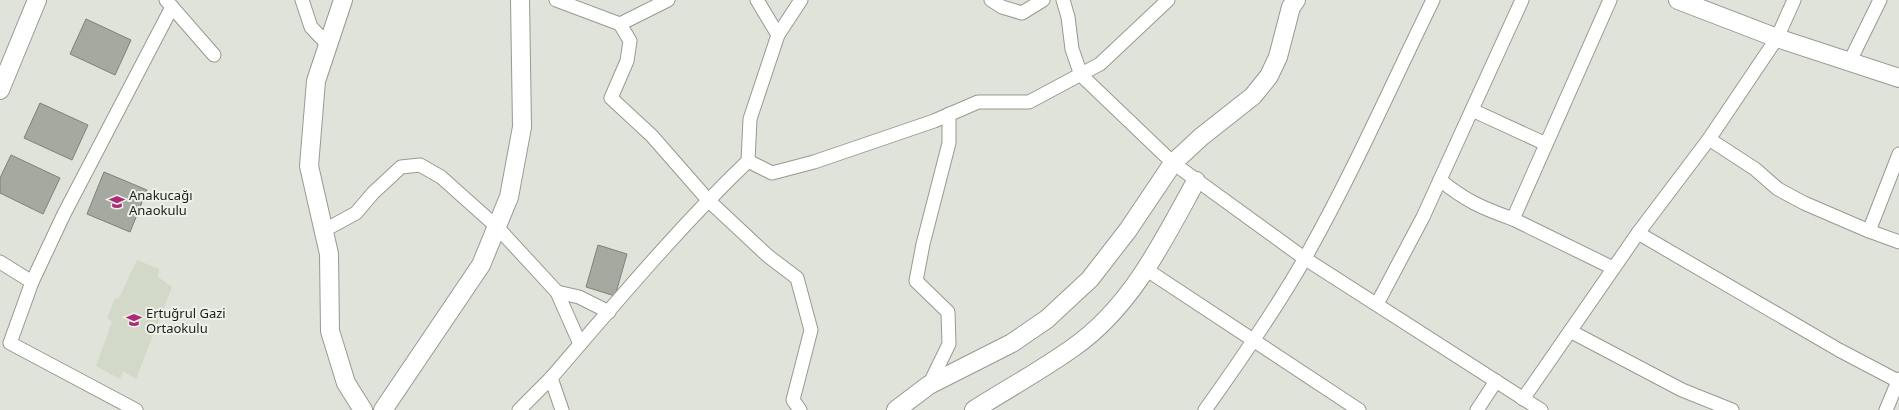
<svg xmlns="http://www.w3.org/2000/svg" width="1899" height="410" font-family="'Noto Sans',sans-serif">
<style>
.built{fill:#d3d9c9}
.building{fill:#a5a9a0;stroke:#7e8178}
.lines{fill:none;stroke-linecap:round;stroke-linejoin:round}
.street-casing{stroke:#979a91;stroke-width:15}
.secondary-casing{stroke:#979a91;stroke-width:20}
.street{stroke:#fff;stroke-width:13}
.secondary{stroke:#fff;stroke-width:18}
.labels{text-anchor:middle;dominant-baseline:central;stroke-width:4;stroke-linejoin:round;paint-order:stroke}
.poi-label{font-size:13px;fill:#1c1e1a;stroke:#edf1e7;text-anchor:start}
</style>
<rect width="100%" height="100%" fill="#e0e3da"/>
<polygon class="built" points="137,260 159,269 158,277 172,287 136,379 123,371 120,379 96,366 112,322 107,318 115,299 119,298"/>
<g class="building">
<polygon points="86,19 131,40 115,75 70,54"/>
<polygon points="40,103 88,125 72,160 24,138"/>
<polygon points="11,155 60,178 43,214 0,193 0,178"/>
<polygon points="104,172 147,190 130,232 87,214"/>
<polygon points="598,245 627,254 615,296 586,287"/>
</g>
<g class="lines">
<g class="street-casing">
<g id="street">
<polyline points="166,0 214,55"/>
<polyline points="302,0 311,27 328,45"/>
<polyline points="556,0 620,24 630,41 627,61 611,98 652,136 708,200 768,256 797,278 811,330 793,400 800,410"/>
<polyline points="757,0 778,35"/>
<polyline points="991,0 1002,7 1022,13 1043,0"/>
<polyline points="1063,0 1068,17 1072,49 1081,75 1173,163 1304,258 1541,410"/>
<polyline points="1610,0 1513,219 1613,268"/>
<polyline points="620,24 668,0"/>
<polyline points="1850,61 1880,0"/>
<polyline points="1472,110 1546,144"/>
<polyline points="1709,139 1755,169 1778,189 1804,203 1869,231 1899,242"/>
<polyline points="748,161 772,173 814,162 934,121 978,102 1029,102 1100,64 1168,0"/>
<path d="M1440 180C1466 201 1482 208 1513 219"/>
<polyline points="323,231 356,213 373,193 401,167 420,165 441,177 497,227 557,292 580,344"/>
<polyline points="1869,231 1899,154"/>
<polyline points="1638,233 1839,350 1898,381"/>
<polyline points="0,262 32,282"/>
<polyline points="1147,270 1359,410"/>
<polyline points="557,292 579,297 609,312"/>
<polyline points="1377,304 1423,217 1522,0"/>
<polyline points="1570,331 1682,390 1732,410"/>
<polyline points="929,385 949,344 948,312 916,281 923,244 949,143 949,114"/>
<polyline points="1523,399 1638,233 1709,139 1777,38 1794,0"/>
<polyline points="136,410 10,343 32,282 64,214 172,7"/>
<polyline points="519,410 551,378"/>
<path d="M562 410 551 378C615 304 677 229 748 161L750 119 778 35 801 0"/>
<path d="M1205 410C1240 361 1275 311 1305 258 1352 175 1391 86 1433 0"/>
<polyline points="1477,410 1496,381"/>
<polyline points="1886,410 1899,379"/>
</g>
</g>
<g class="secondary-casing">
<g id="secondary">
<polyline points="343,0 316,81 309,166 329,254 330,331 346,383 363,410"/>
<polyline points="1678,0 1777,38 1899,78"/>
<polyline points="0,90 37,0"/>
<polyline points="383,410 481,265 509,197 522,127 520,0"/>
<polyline points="896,410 929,385 1012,343 1047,319 1090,279 1128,230 1173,163 1201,137 1253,96 1269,76 1278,57 1291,7 1296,0"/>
<path d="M974 410C1007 389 1042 370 1074 347 1132 306 1163 241 1196 181"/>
</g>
</g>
<use href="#street" class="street"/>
<use href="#secondary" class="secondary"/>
</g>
<defs>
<g id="school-bare" transform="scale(1.2)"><path d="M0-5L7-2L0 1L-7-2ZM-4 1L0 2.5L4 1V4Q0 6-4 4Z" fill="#ab2b79" stroke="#edf1e7" stroke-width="2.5" paint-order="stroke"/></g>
</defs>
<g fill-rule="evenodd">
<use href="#school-bare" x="117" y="202"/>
<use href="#school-bare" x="134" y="320"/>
</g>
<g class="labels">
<g class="poi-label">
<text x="129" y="195">Anakucağı<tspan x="129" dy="15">Anaokulu</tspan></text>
<text x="146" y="313">Ertuğrul Gazi<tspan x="146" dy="15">Ortaokulu</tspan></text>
</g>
</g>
</svg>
